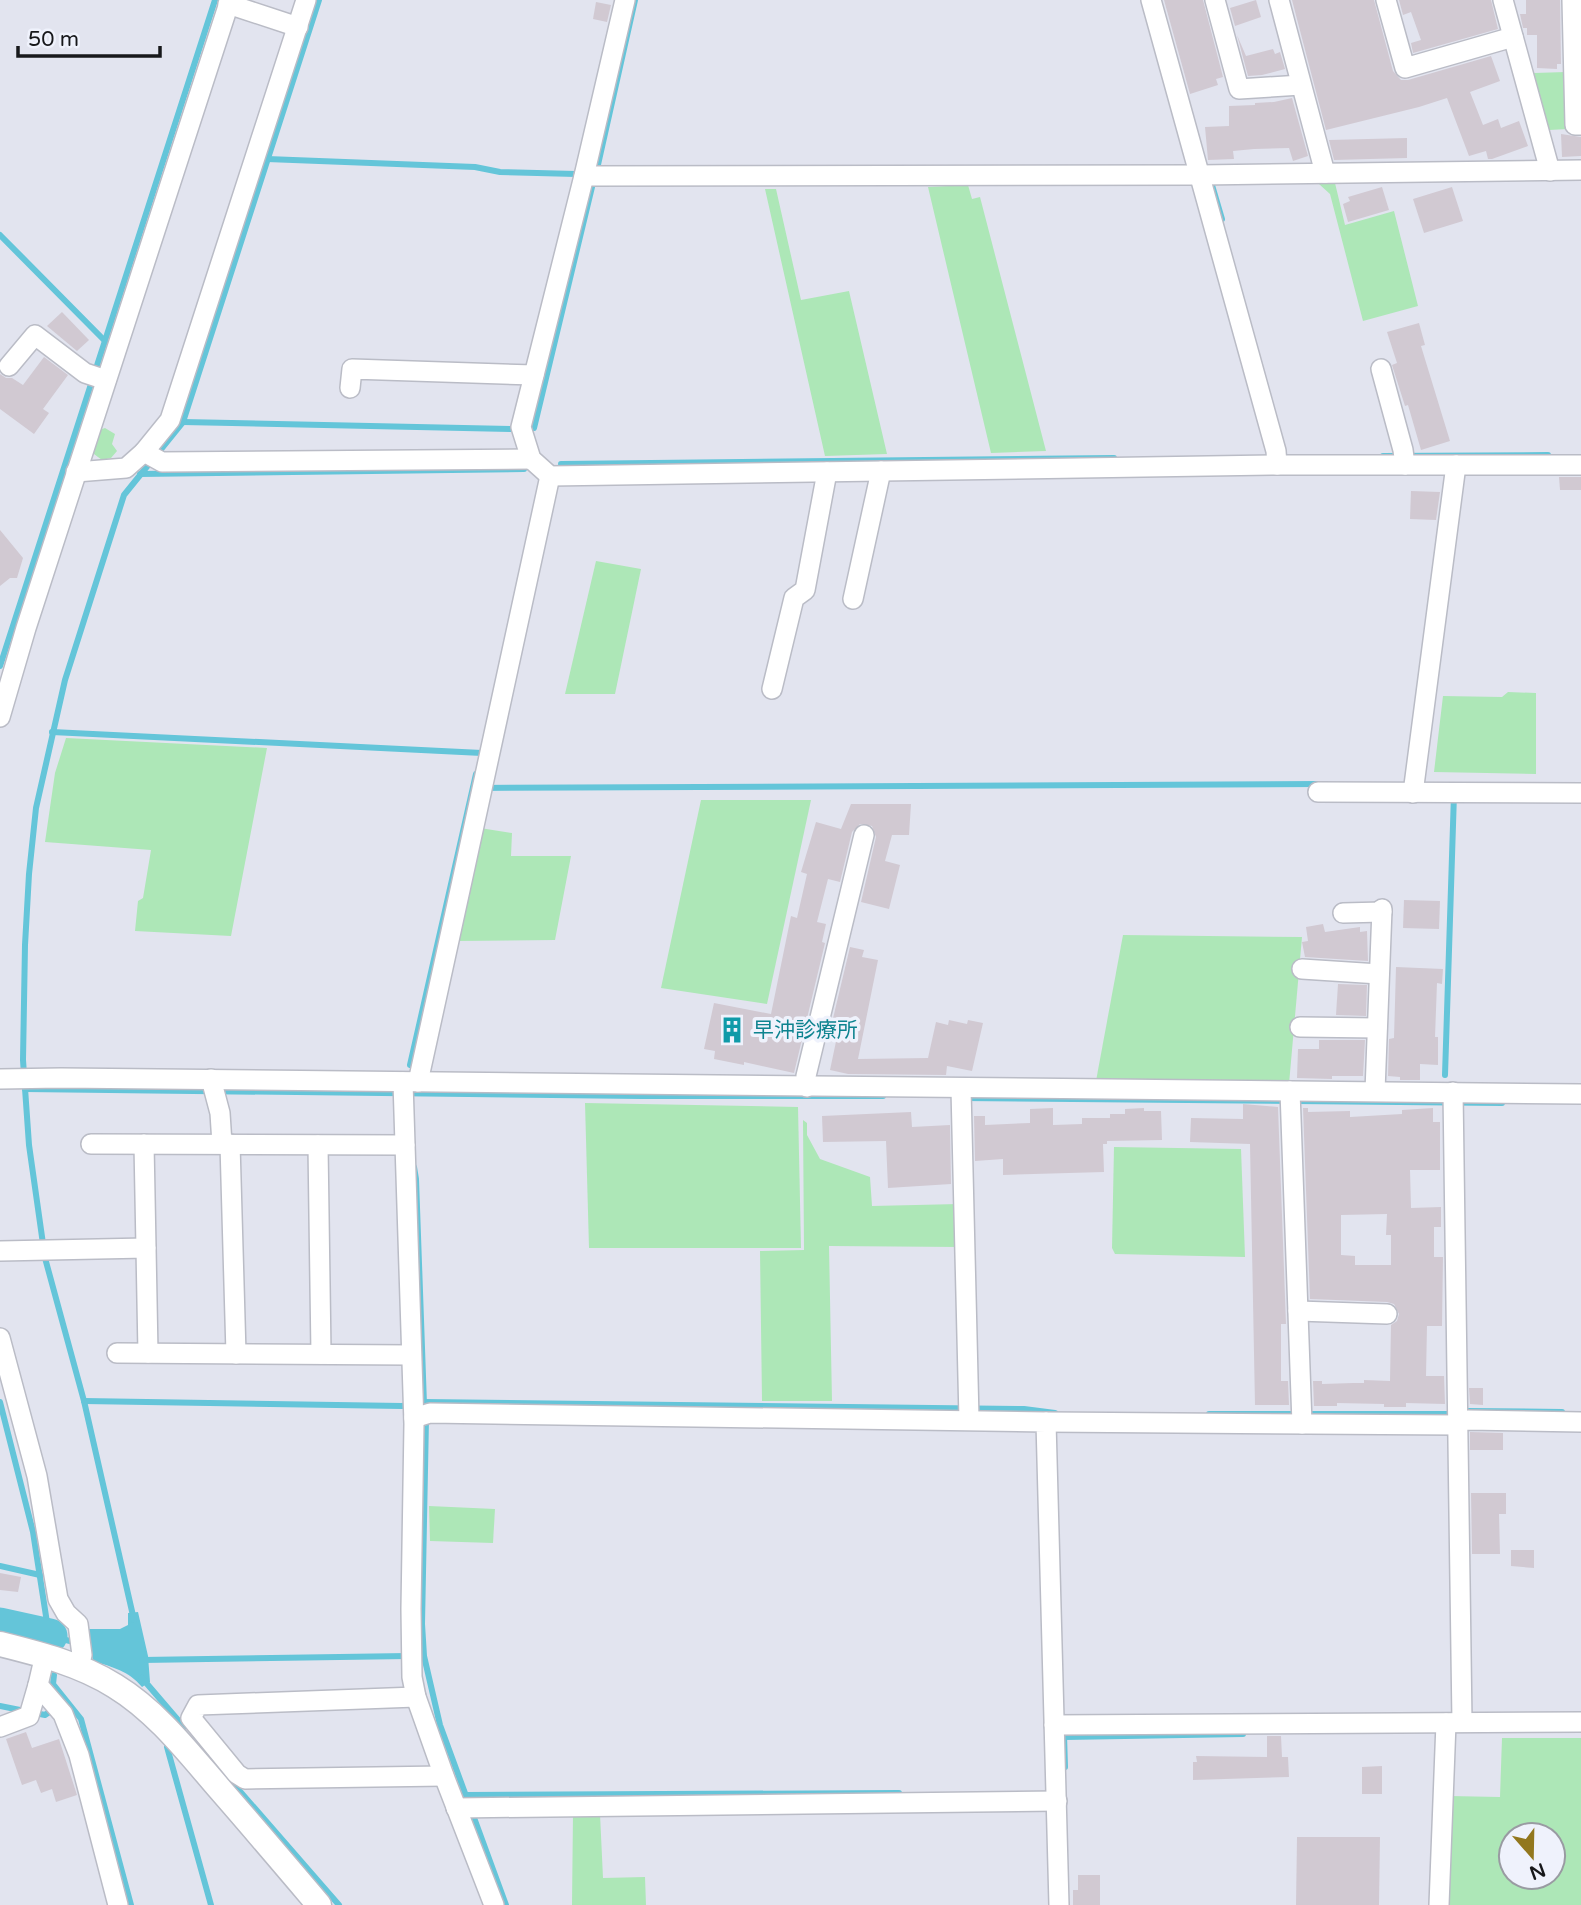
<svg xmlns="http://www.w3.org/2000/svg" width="1581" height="1905" font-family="'Varela Round','Noto Sans JP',sans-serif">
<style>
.green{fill:#ade7b7;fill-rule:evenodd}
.water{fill:#64c5d9}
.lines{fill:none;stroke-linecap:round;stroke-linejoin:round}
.stream{stroke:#64c5d9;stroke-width:6}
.river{stroke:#64c5d9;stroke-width:35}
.building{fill:#d1c9d2;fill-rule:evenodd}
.minor-casing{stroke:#babcc6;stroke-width:22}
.tertiary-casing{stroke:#babcc6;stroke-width:27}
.minor{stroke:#fff;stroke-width:19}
.tertiary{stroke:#fff;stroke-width:24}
.labels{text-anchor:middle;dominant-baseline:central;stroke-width:7;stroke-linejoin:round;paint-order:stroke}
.culture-label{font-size:21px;fill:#0d838f;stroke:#eff2fc;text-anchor:start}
</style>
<rect width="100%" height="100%" fill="#e2e4ef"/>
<g class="green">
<polygon points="1566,72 1568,129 1549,130 1534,73"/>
<polygon points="1335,183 1345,225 1394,211 1418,306 1363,321 1330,194 1319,184"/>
<polygon points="968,185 972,199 980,197 1046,451 991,453 928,187"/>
<polygon points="765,189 776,189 801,300 849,291 887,454 825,456"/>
<polygon points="105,428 115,434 112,444 117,451 111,458 102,460 90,451 96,431"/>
<polygon points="596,561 641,569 615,694 565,694"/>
<polygon points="1508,692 1536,693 1536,774 1434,772 1443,696 1502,697"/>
<polygon points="66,738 267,748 231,936 135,931 138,901 143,898 151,850 45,842 55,773"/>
<polygon points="701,800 811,800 767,1004 661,988"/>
<polygon points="480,828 512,833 511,856 571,856 555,940 456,941"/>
<polygon points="1123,935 1302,937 1289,1084 1096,1081"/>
<polygon points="585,1103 798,1107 801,1248 589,1248"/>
<polygon points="803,1120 807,1123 807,1135 820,1159 870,1177 872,1206 959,1204 960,1247 829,1246 832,1401 762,1401 760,1251 804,1250"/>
<polygon points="1114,1147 1241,1149 1245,1257 1115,1254 1112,1248"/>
<polygon points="429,1506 495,1509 493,1543 430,1541"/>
<path d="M1502 1738H1581V1905H1448L1449 1796 1500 1797ZM1511 1835H1553V1877H1511Z"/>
<polygon points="573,1813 600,1814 603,1878 645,1877 646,1905 572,1905"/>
</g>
<path class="water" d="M138 1612 148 1656 150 1682 142 1687C129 1671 112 1667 93 1661L87 1629H120L128 1625V1613Z"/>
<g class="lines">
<g class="stream">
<polyline points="267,159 475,167 500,172 576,174"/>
<polyline points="597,169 635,0"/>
<polyline points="1212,185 1222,219"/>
<polyline points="0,235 106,342"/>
<polyline points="183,422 513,429"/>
<polyline points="534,428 592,187"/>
<polyline points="1383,456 1548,455"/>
<polyline points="561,464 1114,458"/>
<polyline points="140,474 524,469"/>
<polyline points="0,666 215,0"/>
<polyline points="52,732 482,753"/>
<polyline points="473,788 1320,784"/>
<polyline points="410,1065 476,774"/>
<polyline points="1445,1075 1454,794"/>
<polyline points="25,1089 641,1096 883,1096"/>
<polyline points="963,1098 1502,1103"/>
<polyline points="414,1167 416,1179 424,1404"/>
<polyline points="84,1401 402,1406 424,1402 1024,1409 1055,1413"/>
<polyline points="0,1402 33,1532 50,1642"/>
<polyline points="1467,1411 1562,1412"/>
<polyline points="1209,1414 1453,1414"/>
<polyline points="426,1419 422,1624 424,1656 440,1725 506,1905"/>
<polyline points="0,1566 40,1575"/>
<polyline points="134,1620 84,1401 45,1258 29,1145 23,1060 25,945 29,874 36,808 65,680 124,495 183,422 319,0"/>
<polyline points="50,1636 78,1643"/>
<polyline points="142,1660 408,1656"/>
<polyline points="54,1675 53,1684 81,1719 131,1905"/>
<polyline points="142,1678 184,1727"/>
<polyline points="0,1706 45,1715 54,1709"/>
<polyline points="1064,1735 1065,1767"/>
<polyline points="1065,1737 1243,1734"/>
<polyline points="167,1747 211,1905"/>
<polyline points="204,1750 339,1905"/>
<polyline points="465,1795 899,1793"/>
</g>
<polyline class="river" points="0,1625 50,1636"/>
</g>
<g class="building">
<polygon points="1164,0 1203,0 1223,77 1216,79 1218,85 1190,94"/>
<polygon points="1256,0 1261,17 1235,26 1230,8"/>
<polygon points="1292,0 1374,0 1393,71 1401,80 1408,80 1491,56 1500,81 1470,92 1483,125 1498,119 1501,128 1519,121 1528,146 1492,159 1488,159 1486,151 1469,156 1447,98 1419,107 1326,130"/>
<polygon points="1399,0 1491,0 1498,29 1413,53 1411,43 1421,40 1411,12 1403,15"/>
<polygon points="1526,0 1560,0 1561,64 1557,64 1557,69 1537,68 1537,35 1527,35 1527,28 1523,28 1520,14 1526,14"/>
<polygon points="596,2 611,5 607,22 593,19"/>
<polygon points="1237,35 1246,56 1273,49 1275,54 1280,52 1285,69 1262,75 1248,76"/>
<polygon points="1292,98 1308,156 1293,161 1289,148 1254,149 1233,151 1234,159 1208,160 1205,127 1229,126 1229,106 1255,105 1255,103 1274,102"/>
<polygon points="1561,134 1581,137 1581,156 1562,157"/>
<polygon points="1407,138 1407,158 1334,160 1329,140"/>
<polygon points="1382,187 1389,210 1348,222 1343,204 1350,201 1348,197"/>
<polygon points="1452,187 1463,221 1424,233 1413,199"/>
<polygon points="62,312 89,340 77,351 47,326"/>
<polygon points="1419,323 1425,345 1421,346 1450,441 1421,450 1408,405 1405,406 1392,365 1397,363 1387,332"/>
<polygon points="44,357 68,375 43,409 49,413 34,434 0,409 0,374 6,378 12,378 23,385"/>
<polygon points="1559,477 1581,477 1581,490 1560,490"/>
<polygon points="1411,491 1440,492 1436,520 1410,519"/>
<polygon points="0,530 23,558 17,578 10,578 0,586"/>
<polygon points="851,804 911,804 909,835 892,835 885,861 900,865 889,909 861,902 876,837 872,826 860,824 852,832 840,882 828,879 817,922 826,924 822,942 825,943 794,1073 744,1062 744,1065 714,1059 715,1051 704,1049 714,1003 771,1014 791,916 797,918 807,874 801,872 816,822 841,829"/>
<polygon points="1404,900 1440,901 1439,929 1403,928"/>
<polygon points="1323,924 1325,932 1360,927 1360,932 1367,931 1368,961 1305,957 1302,942 1308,941 1306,927"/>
<polygon points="850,947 864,950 862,957 878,960 858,1059 928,1058 936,1022 948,1025 949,1020 967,1024 968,1020 983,1023 972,1071 947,1066 946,1075 848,1074 830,1070 838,1032 830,1031"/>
<polygon points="1396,967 1443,969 1442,984 1437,983 1435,1037 1438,1037 1438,1065 1420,1064 1420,1080 1400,1080 1400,1077 1388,1076 1389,1039 1394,1038"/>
<polygon points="1338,984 1367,985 1366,1016 1336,1015"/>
<polygon points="1319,1040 1365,1040 1363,1076 1332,1076 1332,1079 1297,1078 1298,1049 1319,1049"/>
<polygon points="1243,1104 1278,1107 1286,1324 1281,1324 1281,1381 1288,1381 1289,1405 1255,1405 1250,1144 1190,1142 1191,1118 1243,1119"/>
<polygon points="1053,1108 1053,1125 1082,1124 1082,1118 1110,1118 1110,1114 1125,1114 1125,1109 1144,1108 1144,1111 1161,1111 1162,1140 1107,1141 1107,1144 1103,1144 1104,1172 1003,1175 1003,1159 975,1161 974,1116 985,1116 985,1125 1030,1123 1030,1109"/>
<path d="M1303 1108H1308V1112L1350 1111V1117L1402 1114V1110L1433 1108V1122H1440V1170H1410L1411 1208 1441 1207V1227H1434V1257H1443L1442 1326H1427L1426 1376H1444L1445 1404 1406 1403V1407H1384V1404L1337 1403V1406H1314L1313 1381H1322V1384L1353 1383H1364V1380L1390 1381 1391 1325 1397 1321 1399 1314 1394 1304 1387 1302 1310 1299ZM1387 1214 1386 1235H1391V1265H1355V1256L1341 1255V1215Z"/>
<polygon points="911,1112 912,1127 950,1125 951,1184 888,1188 886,1141 823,1142 822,1116"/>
<polygon points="1469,1388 1483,1388 1483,1405 1470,1404"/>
<polygon points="1470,1432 1503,1433 1503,1450 1470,1450"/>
<polygon points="1471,1493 1506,1493 1506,1514 1499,1514 1500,1554 1472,1554"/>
<polygon points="1511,1550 1534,1550 1534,1568 1511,1566"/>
<polygon points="0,1573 21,1577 18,1592 0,1590"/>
<polygon points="26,1732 32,1748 59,1739 77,1795 56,1802 52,1789 41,1793 36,1780 22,1785 6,1739"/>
<polygon points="1267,1736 1281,1736 1282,1757 1288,1757 1289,1777 1193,1780 1193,1762 1197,1762 1196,1756 1267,1757"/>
<polygon points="1382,1766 1382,1794 1362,1794 1362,1767"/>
<polygon points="1297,1837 1380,1837 1379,1905 1296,1905"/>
<polygon points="1078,1875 1100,1875 1100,1905 1073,1905 1073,1890 1078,1890"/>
</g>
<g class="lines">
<g class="minor-casing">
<g id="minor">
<polyline points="306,0 170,420 144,452 162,462 531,459"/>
<polyline points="625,0 584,176 521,427 531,459 550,476 1277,465 1581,465"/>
<polyline points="1151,0 1276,451 1277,465"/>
<polyline points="1215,0 1239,89 1301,85"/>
<polyline points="1279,0 1325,173"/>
<polyline points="1386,0 1405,68 1513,37"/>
<polyline points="1503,0 1550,171"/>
<polyline points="1572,0 1575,125 1581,125"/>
<polyline points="228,4 298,27"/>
<polyline points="584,176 1200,175 1581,170"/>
<polyline points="9,366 35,335 85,373 106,380"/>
<polyline points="1381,369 1403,450 1405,465"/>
<polyline points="350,388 352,369 534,375"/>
<polyline points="76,472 126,468 144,452"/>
<polyline points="853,599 881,471"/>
<polyline points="772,689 794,598 805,590 827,472"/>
<polyline points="0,717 26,628 230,0"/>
<polyline points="1318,792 1581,793"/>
<polyline points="1413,793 1456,465"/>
<polyline points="1343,913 1382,912"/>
<polyline points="1302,969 1379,974"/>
<polyline points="1300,1027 1377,1028"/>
<polyline points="0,1079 61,1078 1581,1094"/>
<polyline points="211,1079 220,1113 222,1144"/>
<polyline points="403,1082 414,1424 411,1609 412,1677 416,1697 444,1776 494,1905"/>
<path d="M418 1082C462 880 507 678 550 476"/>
<polyline points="807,1087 806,1076 864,835"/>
<polyline points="961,1089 969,1419"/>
<polyline points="1290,1091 1302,1424"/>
<polyline points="1375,1091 1382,909"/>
<polyline points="1453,1092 1462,1722"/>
<polyline points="91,1144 405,1145"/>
<polyline points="144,1144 146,1248"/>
<polyline points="230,1144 236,1354"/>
<polyline points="318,1145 321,1354"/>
<polyline points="0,1251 146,1248 148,1353"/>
<polyline points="1298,1311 1387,1314"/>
<polyline points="0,1338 37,1476 58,1599 66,1613 78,1624 82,1655 79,1667"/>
<polyline points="117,1353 411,1355"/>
<polyline points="414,1418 430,1413 1046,1422 1059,1905"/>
<polyline points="1046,1422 1458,1425"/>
<polyline points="1458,1422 1468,1420 1581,1422"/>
<polyline points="45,1655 38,1685 63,1714 79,1755 118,1905"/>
<polyline points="416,1697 198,1705 191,1718 237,1774 245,1779 444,1776"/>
<polyline points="1054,1725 1581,1722"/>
<polyline points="0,1727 29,1716 38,1685"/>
<polyline points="456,1808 1057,1801"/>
<polyline points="1439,1905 1446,1723"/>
</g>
</g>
<g class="tertiary-casing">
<path id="tertiary" d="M0 1644C40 1654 80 1664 115 1686 156 1711 187 1751 218 1787 252 1826 286 1866 319 1905"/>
</g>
<use href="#minor" class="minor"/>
<use href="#tertiary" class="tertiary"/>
</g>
<defs>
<g id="building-bare" transform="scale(2.1)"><path d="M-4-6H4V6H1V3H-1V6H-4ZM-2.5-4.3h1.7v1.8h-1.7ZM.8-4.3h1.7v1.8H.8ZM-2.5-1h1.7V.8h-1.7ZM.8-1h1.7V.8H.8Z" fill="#0f9aa8" stroke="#eff2fc" stroke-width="2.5" paint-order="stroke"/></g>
</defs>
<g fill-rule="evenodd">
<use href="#building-bare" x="732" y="1030"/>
</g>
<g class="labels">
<g class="culture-label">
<text x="753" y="1030">早沖診療所</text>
</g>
</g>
<g transform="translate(1532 1856) rotate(160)"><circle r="33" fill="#eff2fc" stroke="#999ba2" stroke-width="2"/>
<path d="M0-5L12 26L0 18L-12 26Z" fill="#92771e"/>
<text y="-10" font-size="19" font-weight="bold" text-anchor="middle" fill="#17181b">N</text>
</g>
<path d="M18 46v10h142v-10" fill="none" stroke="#17181b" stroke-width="3.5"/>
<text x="28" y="46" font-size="21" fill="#17181b" stroke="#eff2fc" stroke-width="5" paint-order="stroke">50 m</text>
</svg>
